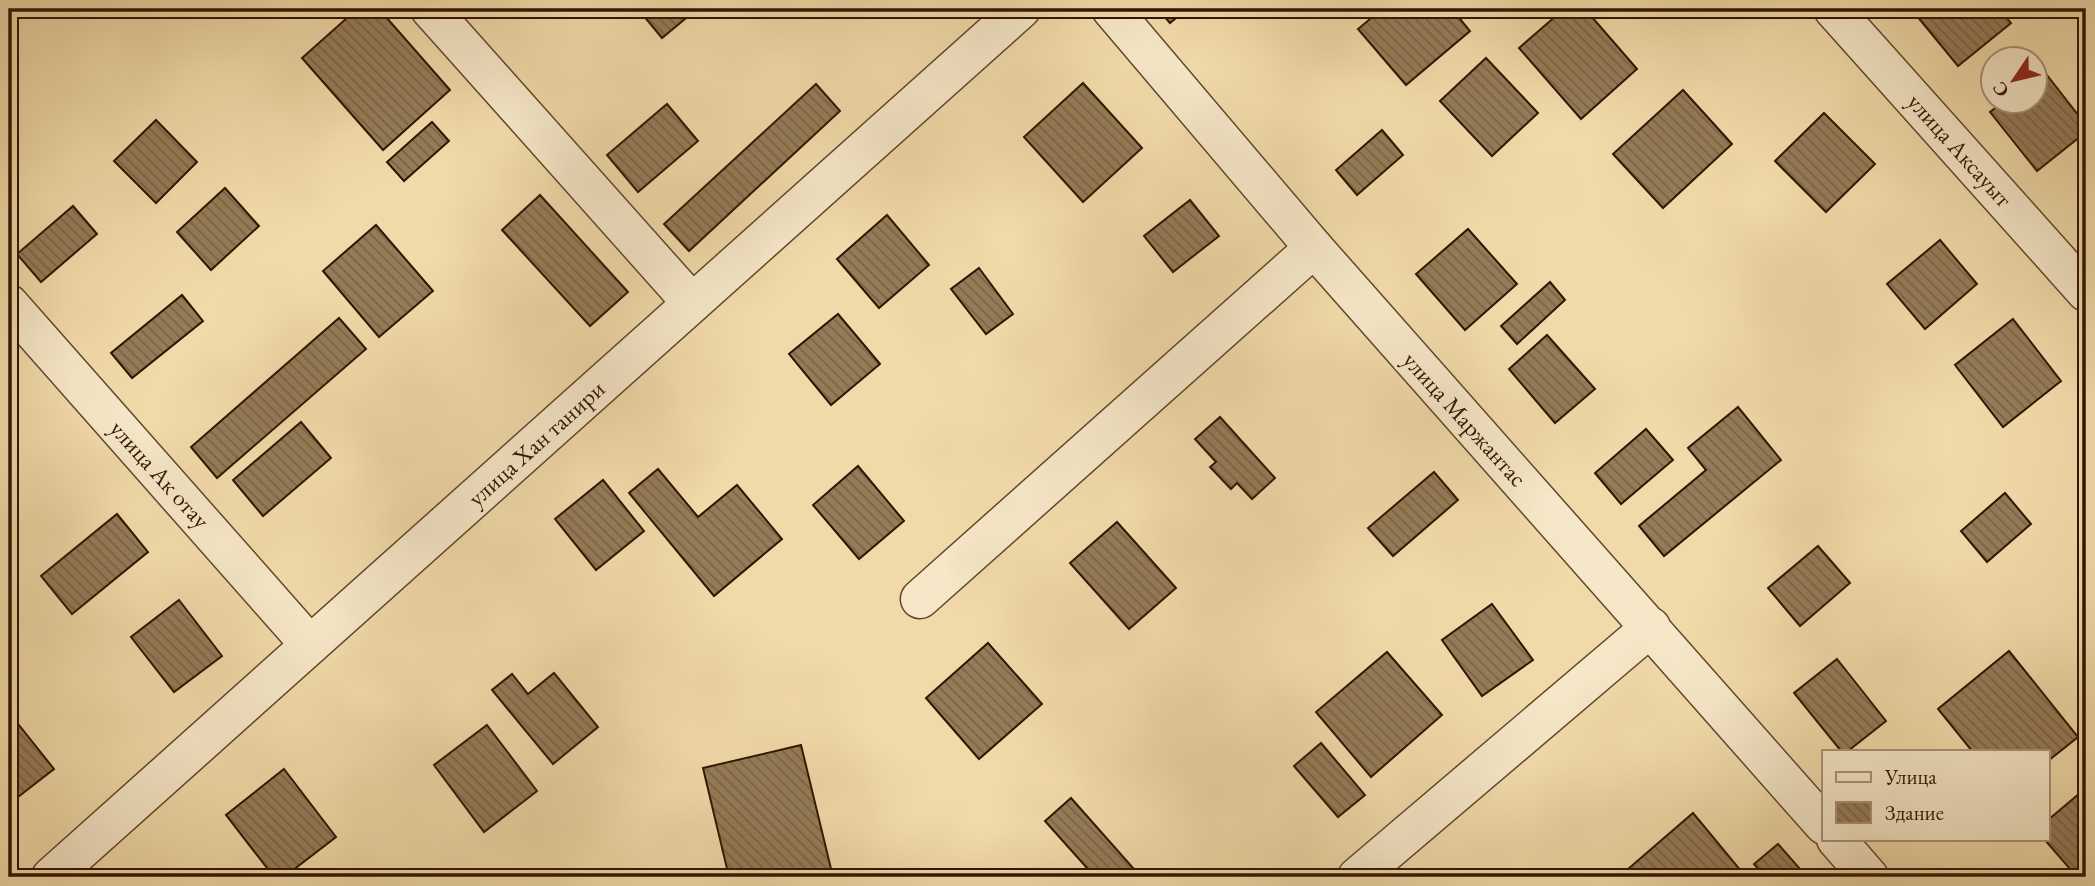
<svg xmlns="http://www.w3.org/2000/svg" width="2095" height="886" font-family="'EB Garamond',serif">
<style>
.building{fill:url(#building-back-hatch);stroke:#311500;stroke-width:2}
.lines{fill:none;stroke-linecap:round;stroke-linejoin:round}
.minor-casing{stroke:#61462a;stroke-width:41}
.minor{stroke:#f6e7c8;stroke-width:38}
.labels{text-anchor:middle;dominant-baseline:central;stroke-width:6;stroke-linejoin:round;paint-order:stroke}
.street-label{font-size:24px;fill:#311500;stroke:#f6e7c8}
</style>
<defs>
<pattern id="building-back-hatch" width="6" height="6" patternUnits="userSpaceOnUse" patternTransform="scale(1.75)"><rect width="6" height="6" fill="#957b58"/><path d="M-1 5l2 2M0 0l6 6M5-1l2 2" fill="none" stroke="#7a6446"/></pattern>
</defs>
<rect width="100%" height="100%" fill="#f1daaa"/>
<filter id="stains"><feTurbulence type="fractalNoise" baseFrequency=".00286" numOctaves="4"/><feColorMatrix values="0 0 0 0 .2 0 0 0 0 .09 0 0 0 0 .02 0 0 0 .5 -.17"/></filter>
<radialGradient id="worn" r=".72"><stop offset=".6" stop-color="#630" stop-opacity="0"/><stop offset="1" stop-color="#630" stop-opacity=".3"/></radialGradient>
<g class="building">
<polygon points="357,9 379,9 450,90 383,150 302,58"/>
<polygon points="638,9 697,9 662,38"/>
<polygon points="1158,9 1187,9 1170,23"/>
<polygon points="1382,9 1452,9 1470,31 1406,85 1358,29"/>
<polygon points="1564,9 1585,9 1637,69 1581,119 1519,48"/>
<polygon points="1914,9 1999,9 2011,23 1958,66 1912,10"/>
<polygon points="1486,58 1538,113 1492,156 1440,101"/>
<polygon points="2043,70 2086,125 2086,132 2037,171 1990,112 2003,102 2036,102 2036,76"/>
<polygon points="1083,83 1142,148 1083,202 1024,137"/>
<polygon points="816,84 840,111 689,251 664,224"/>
<polygon points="1683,90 1732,144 1663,208 1613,154"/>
<polygon points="667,104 698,141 638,192 607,155"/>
<polygon points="1824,113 1875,164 1826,212 1775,161"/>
<polygon points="156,120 197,162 156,203 114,161"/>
<polygon points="432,122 449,141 404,181 387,162"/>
<polygon points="1382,130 1403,155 1357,195 1336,170"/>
<polygon points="225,188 259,226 211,270 177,232"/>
<polygon points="540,195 628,292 590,326 502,230"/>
<polygon points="1190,200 1219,236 1173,272 1144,236"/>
<polygon points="73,206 97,234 41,282 17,254"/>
<polygon points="887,215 929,265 879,308 837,259"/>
<polygon points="376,225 433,291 379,337 323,271"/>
<polygon points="1468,229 1517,284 1465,330 1416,274"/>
<polygon points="1940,240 1977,284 1925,329 1887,284"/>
<polygon points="979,268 1013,314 986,334 951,289"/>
<polygon points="1550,282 1565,300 1517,344 1501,326"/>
<polygon points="182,295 203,321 132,378 111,353"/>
<polygon points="838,314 880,364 831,405 789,354"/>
<polygon points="339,318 366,349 217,478 191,447"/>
<polygon points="2013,319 2061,381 2003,427 1955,365"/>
<polygon points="1547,335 1595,389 1555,423 1509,369"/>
<polygon points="1738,407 1781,460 1664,556 1639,526 1706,470 1688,448"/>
<polygon points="1220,417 1275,478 1252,499 1237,483 1231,489 1210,467 1216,462 1195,439"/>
<polygon points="301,422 331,458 263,516 233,480"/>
<polygon points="1646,429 1673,460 1621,504 1595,473"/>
<polygon points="858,466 904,521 859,559 813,505"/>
<polygon points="658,469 698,517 737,485 782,539 714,596 629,493"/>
<polygon points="1434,472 1458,500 1393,556 1368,528"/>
<polygon points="603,480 644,531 596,570 555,519"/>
<polygon points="2005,493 2031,524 1987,562 1961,531"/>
<polygon points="117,514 148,552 72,614 41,576"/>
<polygon points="1117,522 1176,588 1129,629 1070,563"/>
<polygon points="1818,546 1850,583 1800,626 1768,588"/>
<polygon points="179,600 222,656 174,692 131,637"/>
<polygon points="1492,604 1533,660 1482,696 1442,640"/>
<polygon points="988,643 1042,704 979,759 926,698"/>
<polygon points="2009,651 2078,737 2048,761 2048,751 1972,751 1938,709"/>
<polygon points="1387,652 1442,715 1371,777 1316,712"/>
<polygon points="1837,659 1886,721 1848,751 1841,751 1794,693"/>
<polygon points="554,673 598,727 553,764 492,690 512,674 528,694"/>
<polygon points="11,715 54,769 9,804 9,717"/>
<polygon points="487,725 537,791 484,832 434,765"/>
<polygon points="1321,743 1365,795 1338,817 1294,766"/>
<polygon points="801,745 833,877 729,877 703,768"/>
<polygon points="284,769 336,837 284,877 274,877 226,815"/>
<polygon points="2086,788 2086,877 2077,877 2044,839 2048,839 2048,820"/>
<polygon points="1071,798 1141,877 1095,877 1045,821"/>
<polygon points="1693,813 1742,872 1736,877 1635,877 1628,869"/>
<polygon points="1778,844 1807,877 1765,877 1754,864"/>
</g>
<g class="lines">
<g class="minor-casing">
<g id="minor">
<polyline points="430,9 692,303"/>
<polyline points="1111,9 1314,248 1824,825"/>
<polyline points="1833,9 2086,292"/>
<polyline points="9,304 310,645"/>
<polyline points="920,599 1314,248"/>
<polyline points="1836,839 1869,877"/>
<polyline points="51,877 1021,9"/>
<polyline points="1357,877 1651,627"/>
</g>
</g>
<use href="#minor" class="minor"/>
</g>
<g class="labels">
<g class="street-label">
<text transform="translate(1960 150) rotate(48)">улица Аксауыт</text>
<text transform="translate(1465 419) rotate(48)">улица Маржантас</text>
<text transform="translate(536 443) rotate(-42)">улица Хан танири</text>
<text transform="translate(160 474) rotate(48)">улица Ак отау</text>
</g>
</g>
<rect width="2095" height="886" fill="none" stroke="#f1daaa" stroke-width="35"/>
<rect x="10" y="10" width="2074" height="865" fill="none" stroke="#311500" stroke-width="3.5"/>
<rect x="18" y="18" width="2060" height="851" fill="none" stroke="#311500" stroke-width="2"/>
<rect x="1822" y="750" width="228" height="91" fill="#f6e7c8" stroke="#a79378" stroke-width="2"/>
<rect x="1836" y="772" width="35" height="10" fill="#f6e7c8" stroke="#a79378" stroke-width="2"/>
<text x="1885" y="784" font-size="21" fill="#311500">Улица</text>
<rect x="1836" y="802" width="35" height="21" fill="url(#building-back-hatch)" stroke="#a79378" stroke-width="2"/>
<text x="1885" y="820" font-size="21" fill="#311500">Здание</text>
<g transform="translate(2014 80) rotate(235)"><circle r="33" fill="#f6e7c8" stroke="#a79378" stroke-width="2"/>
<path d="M0-5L12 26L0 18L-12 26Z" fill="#8f2418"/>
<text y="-10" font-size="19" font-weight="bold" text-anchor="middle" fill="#311500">С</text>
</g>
<rect width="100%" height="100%" filter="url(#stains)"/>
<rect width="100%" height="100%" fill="url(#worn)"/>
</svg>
